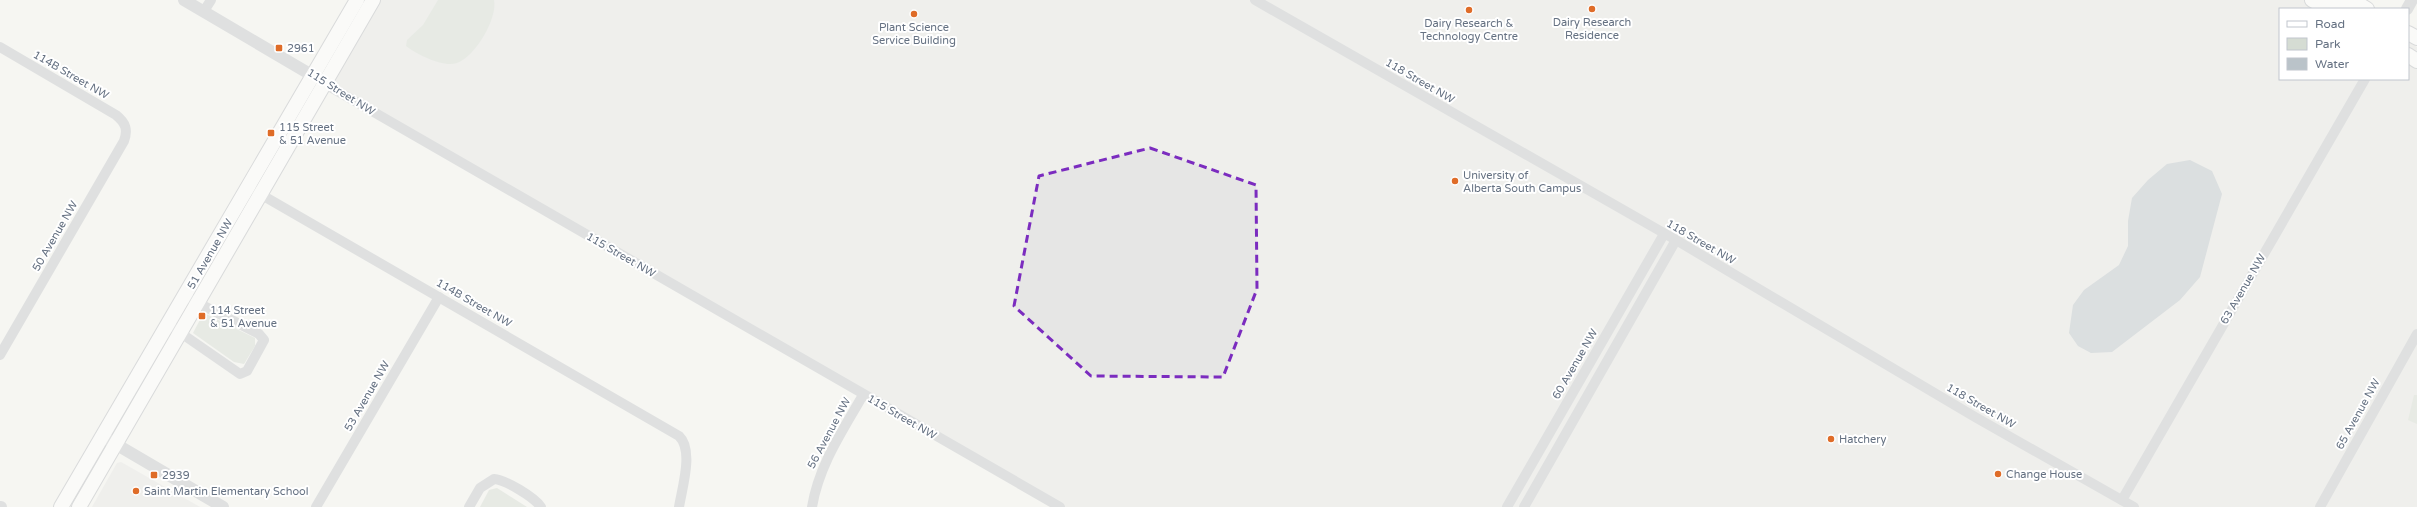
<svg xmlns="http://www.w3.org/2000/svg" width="2417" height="507" font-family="'Varela Round',sans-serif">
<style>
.built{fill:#e6e6e5}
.green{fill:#d5dcd3}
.water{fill:#bac3c9}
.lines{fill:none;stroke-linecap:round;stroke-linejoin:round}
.secondary-casing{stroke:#b6b9be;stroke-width:16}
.minor{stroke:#c3c6ca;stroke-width:10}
.tertiary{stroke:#c3c6ca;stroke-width:12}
.secondary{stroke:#fff;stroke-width:14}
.marked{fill:none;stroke:#7b2cbf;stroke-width:3;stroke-dasharray:8 5;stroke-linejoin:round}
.poi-dot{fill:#df6c28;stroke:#fff;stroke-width:1.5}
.labels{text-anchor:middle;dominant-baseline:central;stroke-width:4;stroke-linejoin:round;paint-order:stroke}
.poi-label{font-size:11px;fill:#657182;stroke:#fff;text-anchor:start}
.street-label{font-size:11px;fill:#657182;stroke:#fff}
</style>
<rect width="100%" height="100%" fill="#f5f5f2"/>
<g class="built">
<polygon points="365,0 2337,0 2353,9 2280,9 2280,79 2408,79 2408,42 2417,47 2417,507 1060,507 325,84"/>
<polygon points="121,462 200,507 92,507 117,463"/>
</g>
<g class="green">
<path d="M438 0H494C498 18 475 57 457 63 444 68 416 54 406 46L407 40 423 25Z"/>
<polygon points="206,314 255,338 255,346 244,364 234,362 193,333 202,316"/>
<polygon points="2414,395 2417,395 2417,424 2408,420"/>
<polygon points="497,488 527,507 480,507 489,490"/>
</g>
<polygon class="water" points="2190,160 2212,171 2222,194 2200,277 2180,300 2112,352 2091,353 2078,346 2069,333 2073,305 2084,290 2119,265 2128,246 2128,221 2132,198 2148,180 2167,164"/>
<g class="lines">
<g class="secondary-casing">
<g id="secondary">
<polyline points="2312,0 2328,9"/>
<polyline points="2332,0 2349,9"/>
<polyline points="2352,0 2367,9"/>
<polyline points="2408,33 2417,38"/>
<polyline points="2408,55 2417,61"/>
<polyline points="61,507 357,0"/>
<polyline points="79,507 373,0"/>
</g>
</g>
<g class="minor">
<polyline points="1255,0 1676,240 1975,417 2134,507"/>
<polyline points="204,11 211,0"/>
<path d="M0 47 116 115C126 123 128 130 124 141L0 355"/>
<polyline points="325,84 1060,507"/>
<path d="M255 191 679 436C694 450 682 488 679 507"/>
<polyline points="175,329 240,374 247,371 264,340 259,334 192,300"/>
<polyline points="2122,500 2365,79"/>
<polyline points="316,507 439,297"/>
<path d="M469 507 480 488 494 479C506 480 534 497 541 507"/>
<path d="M812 507C819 465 842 432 863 395"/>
<polyline points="1507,507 1664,234"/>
<polyline points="1524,507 1676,240"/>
<polyline points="2320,507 2417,334"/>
</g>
<g class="tertiary">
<polyline points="184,0 320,80"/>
<polyline points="2407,9 2412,0"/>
<polyline points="107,439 223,507"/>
<polyline points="0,507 1,507"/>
</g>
<use href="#secondary" class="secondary"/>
</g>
<path d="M0 0H2417V507H0ZM1150 148 1256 185 1257 289 1223 377 1091 376 1014 306 1039 176Z" fill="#f5f5f2" fill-opacity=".55" fill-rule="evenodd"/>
<path class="marked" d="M1150 148 1256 185 1257 289 1223 377 1091 376 1014 306 1039 176Z"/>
<g class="poi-dot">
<circle cx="1592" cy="9" r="4"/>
<circle cx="1469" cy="10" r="4"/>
<circle cx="914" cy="14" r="4"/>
<rect x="275" y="44" width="8" height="8" rx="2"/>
<rect x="267" y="129" width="8" height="8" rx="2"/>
<circle cx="1455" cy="181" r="4"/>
<rect x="198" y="312" width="8" height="8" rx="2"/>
<circle cx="1831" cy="439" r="4"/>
<circle cx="1998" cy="474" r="4"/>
<rect x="150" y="471" width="8" height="8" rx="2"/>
<circle cx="136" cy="491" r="4"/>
</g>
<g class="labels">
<g class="poi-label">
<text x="1592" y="22" text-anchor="middle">Dairy Research<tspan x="1592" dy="13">Residence</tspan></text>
<text x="1469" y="23" text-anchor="middle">Dairy Research &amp;<tspan x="1469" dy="13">Technology Centre</tspan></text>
<text x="914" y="27" text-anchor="middle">Plant Science<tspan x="914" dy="13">Service Building</tspan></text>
<text x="287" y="48">2961</text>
<text x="279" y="127">115 Street<tspan x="279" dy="13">&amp; 51 Avenue</tspan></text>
<text x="1463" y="175">University of<tspan x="1463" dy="13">Alberta South Campus</tspan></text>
<text x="210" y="310">114 Street<tspan x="210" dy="13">&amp; 51 Avenue</tspan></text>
<text x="1839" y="439">Hatchery</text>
<text x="2006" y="474">Change House</text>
<text x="162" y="475">2939</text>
<text x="144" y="491">Saint Martin Elementary School</text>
</g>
<g class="street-label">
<text transform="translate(71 75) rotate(30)">114B Street NW</text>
<text transform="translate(1420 81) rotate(30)">118 Street NW</text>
<text transform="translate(341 92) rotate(32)">115 Street NW</text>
<text transform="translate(55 236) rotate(-60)">50 Avenue NW</text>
<text transform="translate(1701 242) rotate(30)">118 Street NW</text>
<text transform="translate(210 254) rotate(-60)">51 Avenue NW</text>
<text transform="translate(621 255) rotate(30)">115 Street NW</text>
<text transform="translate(2243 289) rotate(-60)">63 Avenue NW</text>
<text transform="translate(474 303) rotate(30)">114B Street NW</text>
<text transform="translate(1575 364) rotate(-60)">60 Avenue NW</text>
<text transform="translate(367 396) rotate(-60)">53 Avenue NW</text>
<text transform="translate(1981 406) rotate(30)">118 Street NW</text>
<text transform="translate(2358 414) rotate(-61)">65 Avenue NW</text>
<text transform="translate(902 417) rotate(30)">115 Street NW</text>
<text transform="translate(829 433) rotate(-62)">56 Avenue NW</text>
</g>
</g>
<rect x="2279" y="8" width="130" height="72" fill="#ffffff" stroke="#c1c6cd"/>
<rect x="2287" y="21" width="20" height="6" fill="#ffffff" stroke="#c1c6cd"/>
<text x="2315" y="28" font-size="12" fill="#657182">Road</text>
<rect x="2287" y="38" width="20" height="12" fill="#d5dcd3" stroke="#c1c6cd"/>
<text x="2315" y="48" font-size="12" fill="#657182">Park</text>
<rect x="2287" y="58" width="20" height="12" fill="#bac3c9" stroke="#c1c6cd"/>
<text x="2315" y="68" font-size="12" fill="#657182">Water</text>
</svg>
